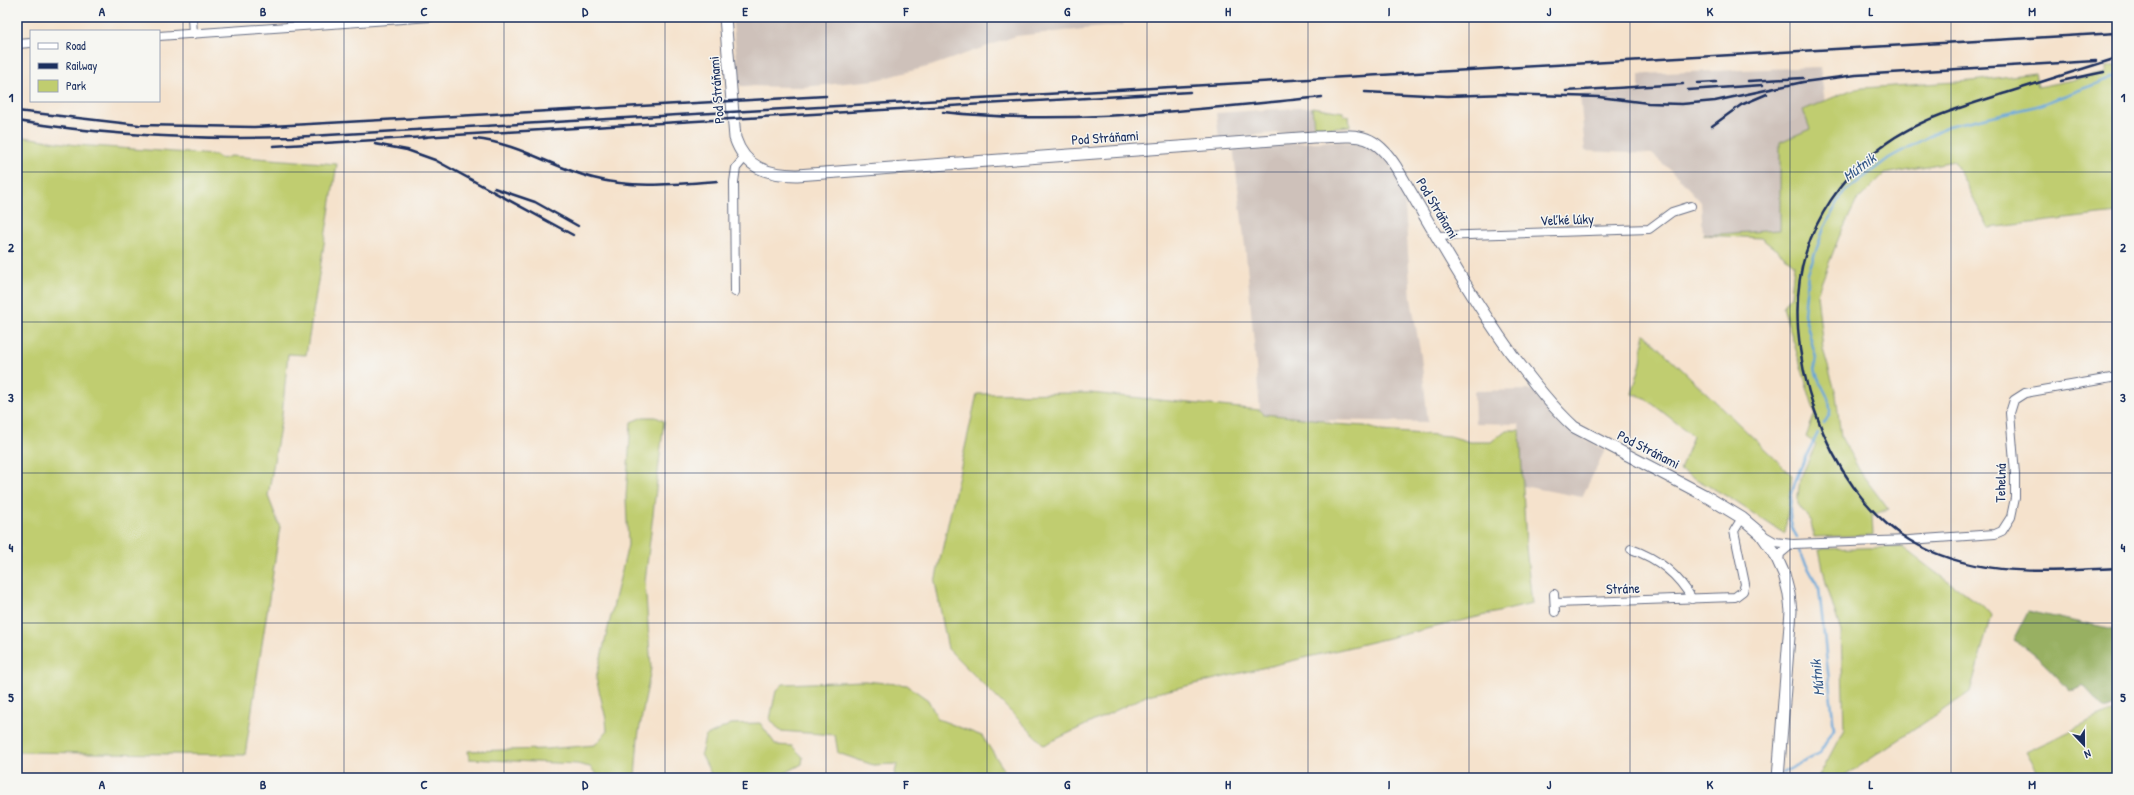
<svg xmlns="http://www.w3.org/2000/svg" width="2134" height="795" font-family="'Patrick Hand',sans-serif">
<style>
.industrial{fill:#cec1ba}
.green{fill:#c0cd6f;stroke:#6e7e66}
.forest{fill:#98b062;stroke:#5a7060}
.lines{fill:none;stroke-linecap:round;stroke-linejoin:round}
.stream{stroke:#66a6d9;stroke-width:2.5}
.minor-casing{stroke:#676e84;stroke-width:10}
.tertiary-casing{stroke:#676e84;stroke-width:13}
.minor{stroke:#fff;stroke-width:8}
.tertiary{stroke:#fff;stroke-width:11}
.rail{stroke:#1b2f5e;stroke-width:2.5}
.grid{fill:none;stroke:#1b2f5e;stroke-width:1;stroke-opacity:0.55}
.labels{text-anchor:middle;dominant-baseline:central;stroke-width:3;stroke-linejoin:round;paint-order:stroke}
.street-label{font-size:14px;fill:#1b2f5e;stroke:#f6f6f2}
.water-label{font-size:15px;font-style:italic;fill:#355989;stroke:#f6f6f2}
.neatline{fill:none;stroke:#1b2f5e;stroke-width:1.5}
.grid-label{font-size:13px;text-anchor:middle;font-weight:bold;fill:#1b2f5e}
</style>
<rect width="100%" height="100%" fill="#f6f6f2"/>
<filter id="ink" filterUnits="userSpaceOnUse"><feTurbulence type="fractalNoise" baseFrequency=".025" numOctaves="2"/><feDisplacementMap in="SourceGraphic" scale="8" xChannelSelector="R" yChannelSelector="G"/><feConvolveMatrix kernelMatrix="1 2 1 2 8 2 1 2 1" color-interpolation-filters="sRGB"/></filter>
<filter id="wash" filterUnits="userSpaceOnUse"><feTurbulence type="fractalNoise" baseFrequency=".012" numOctaves="4" result="noise"/><feDisplacementMap in="SourceGraphic" scale="16" xChannelSelector="R" yChannelSelector="G"/><feGaussianBlur stdDeviation="0.9" result="paint"/><feColorMatrix in="noise" values="0 0 0 0 0 0 0 0 0 0 0 0 0 0 0 0 0 1.4 0 .05"/><feComposite in="paint" operator="in"/></filter>
<g filter="url(#wash)">
<rect width="100%" height="100%" fill="#f5e2cc"/>
<g class="industrial">
<polygon points="732,17 1122,17 1123,25 1016,36 931,66 876,80 803,87 740,86"/>
<polygon points="1820,67 1825,102 1803,110 1811,129 1780,142 1780,230 1703,235 1701,202 1677,176 1652,154 1585,151 1580,94 1639,92 1639,74"/>
<polygon points="1312,107 1313,130 1219,138 1216,113"/>
<polygon points="1336,141 1373,146 1386,158 1404,190 1411,299 1421,356 1428,422 1321,420 1264,414 1260,410 1246,255 1233,146"/>
<polygon points="1533,390 1563,425 1577,435 1605,450 1582,497 1523,486 1519,424 1475,423 1474,391"/>
</g>
<g class="green">
<polygon points="2117,65 2117,213 1989,228 1954,161 1884,174 1856,202 1839,237 1817,294 1823,349 1836,394 1841,437 1861,473 1888,509 1872,515 1873,535 1814,537 1811,522 1798,504 1798,496 1800,479 1816,444 1806,437 1815,413 1783,307 1791,296 1794,264 1761,238 1703,235 1780,230 1780,142 1810,129 1803,110 1851,90 1863,88 1972,81 2035,73 2038,87 2106,73 2106,67"/>
<polygon points="1312,107 1343,112 1344,116 1349,116 1350,126 1314,129"/>
<path d="M17 136 77 145 216 155C221 160 224 159 230 156L337 164 306 355 288 354 282 415 268 496 280 527 245 755 17 752Z"/>
<polygon points="1644,333 1792,475 1785,534 1728,497 1680,470 1693,436 1645,398 1632,394 1641,363"/>
<polygon points="1090,393 1260,410 1264,414 1321,420 1332,424 1365,426 1382,431 1450,436 1470,442 1491,442 1506,430 1520,430 1526,547 1532,604 1148,695 1044,745 948,649 935,582 977,394"/>
<polygon points="643,417 656,417 664,421 645,582 651,668 638,737 635,778 600,778 590,767 577,764 469,759 468,751 546,749 595,745 607,731 606,719 596,678 628,545 626,497 631,422"/>
<polygon points="1902,547 1947,581 1982,605 1991,615 1970,692 1842,778 1818,778 1844,729 1841,632 1826,583 1819,549"/>
<polygon points="864,681 907,685 928,700 938,719 982,736 1005,771 1024,778 894,778 897,764 873,765 838,753 835,735 780,731 770,719 776,691 783,684"/>
<polygon points="2117,709 2117,778 2041,778 2026,752"/>
<polygon points="760,723 776,745 792,746 803,757 802,764 776,778 713,778 701,754 705,737 731,724"/>
</g>
<path class="forest" d="M2028 611 2117 631V704L2105 709 2083 685 2070 691C2053 672 2036 653 2013 640Z"/>
<g class="lines">
<g class="stream">
<path d="M1824 423C1826 420 1830 415 1830 412 1832 392 1810 378 1816 358L1804 314 1808 273 1824 228 1843 193 1889 158 1948 126 2037 106 2117 76"/>
<path d="M1797 537C1777 508 1803 461 1818 433"/>
<polyline points="1782,773 1819,754 1834,729 1819,588 1799,551"/>
</g>
</g>
</g>
<g filter="url(#ink)">
<g class="lines">
<g class="minor-casing">
<g id="minor">
<polyline points="192,17 193,34"/>
<polyline points="159,36 431,17"/>
<polyline points="17,44 31,43"/>
<polyline points="1437,236 1649,229 1672,212 1691,206"/>
<polyline points="735,292 734,182 736,168 745,157"/>
<polyline points="1763,535 1775,542 1792,544 1909,540 1995,534 2002,531 2011,517 2015,498 2015,474 2010,413 2014,400 2025,393 2117,377"/>
<path d="M1631 549C1657 558 1678 574 1692 599"/>
<polyline points="1779,561 1780,554 1792,544"/>
<polyline points="1554,594 1555,612"/>
<polyline points="1555,603 1735,597 1743,591 1745,584 1734,531 1742,518"/>
</g>
</g>
<g class="tertiary-casing">
<path id="tertiary" d="M725 17 735 138C745 168 768 175 797 175L1314 137C1355 136 1372 129 1396 167 1433 230 1469 294 1511 353 1531 379 1550 405 1574 427L1704 495 1742 518 1761 534 1775 554 1784 574 1789 594 1791 611 1778 778"/>
</g>
<use href="#minor" class="minor"/>
<use href="#tertiary" class="tertiary"/>
<g class="rail">
<path d="M2117 58C2080 70 2043 81 2006 93 1958 108 1907 122 1869 157 1840 182 1817 216 1806 252 1777 344 1825 490 1909 540 1974 579 2046 571 2117 568"/>
<polyline points="1748,81 1803,78"/>
<polyline points="2061,81 2104,72"/>
<polyline points="1698,83 1716,82"/>
<polyline points="1688,90 1763,85"/>
<polyline points="1566,91 1683,84"/>
<polyline points="1365,92 1447,96 1507,94"/>
<polyline points="1502,94 1599,97 1648,103 1682,104 1715,101 1803,82 1856,75 2096,61"/>
<polyline points="17,111 139,125 254,127 826,96"/>
<path d="M943 112C1069 126 1197 109 1322 97"/>
<path d="M17 121C109 136 200 140 293 137L2117 33"/>
<polyline points="1712,126 1741,105 1767,94"/>
<polyline points="422,137 1190,92"/>
<path d="M475 139C517 143 552 167 593 178 634 189 676 184 717 181"/>
<polyline points="375,144 407,150 435,160 573,235"/>
<polyline points="273,146 427,137"/>
<polyline points="494,188 535,202 578,226"/>
</g>
</g>
</g>
<path class="grid" d="M183 17V778M344 17V778M504 17V778M665 17V778M826 17V778M987 17V778M1147 17V778M1308 17V778M1469 17V778M1630 17V778M1790 17V778M1951 17V778M17 172H2117M17 322H2117M17 473H2117M17 623H2117"/>
<g class="labels">
<g class="street-label">
<text transform="translate(716 90) rotate(-95)">Pod Stráňami</text>
<text transform="translate(1105 137) rotate(-4)">Pod Stráňami</text>
<text transform="translate(1438 208) rotate(59)">Pod Stráňami</text>
<text transform="translate(1567 219) rotate(-2)">Veľké lúky</text>
<text transform="translate(1649 449) rotate(27)">Pod Stráňami</text>
<text transform="translate(2000 483) rotate(-89)">Tehelná</text>
<text transform="translate(1623 588) rotate(-2)">Stráne</text>
</g>
<g class="water-label">
<text transform="translate(1859 167) rotate(-37)">Mútnik</text>
<text transform="translate(1817 678) rotate(-96)">Mútnik</text>
</g>
</g>
<rect width="2134" height="795" fill="none" stroke="#f6f6f2" stroke-width="44"/>
<rect x="30" y="30" width="130" height="72" fill="#f6f6f2" stroke="#9ea6b7"/>
<rect x="38" y="43" width="20" height="6" fill="#ffffff" stroke="#9ea6b7"/>
<text x="66" y="50" font-size="12" fill="#1b2f5e">Road</text>
<rect x="38" y="63" width="20" height="6" fill="#1b2f5e" stroke="#9ea6b7"/>
<text x="66" y="70" font-size="12" fill="#1b2f5e">Railway</text>
<rect x="38" y="80" width="20" height="12" fill="#c0cd6f" stroke="#9ea6b7"/>
<text x="66" y="90" font-size="12" fill="#1b2f5e">Park</text>
<g transform="translate(2084 745) rotate(158)" stroke="#f6f6f2" stroke-width="3" paint-order="stroke">
<path d="M0-3L7 15L0 10L-7 15Z" fill="#1b2f5e"/>
<text y="-6" font-size="11" font-weight="bold" text-anchor="middle" fill="#1b2f5e">N</text>
</g>
<rect x="22" y="22" width="2090" height="751" class="neatline"/>
<g class="grid-label">
<text x="102" y="16">A</text>
<text x="263" y="16">B</text>
<text x="424" y="16">C</text>
<text x="585" y="16">D</text>
<text x="745" y="16">E</text>
<text x="906" y="16">F</text>
<text x="1067" y="16">G</text>
<text x="1228" y="16">H</text>
<text x="1389" y="16">I</text>
<text x="1549" y="16">J</text>
<text x="1710" y="16">K</text>
<text x="1871" y="16">L</text>
<text x="2032" y="16">M</text>
<text x="11" y="102">1</text>
<text x="2123" y="102">1</text>
<text x="11" y="252">2</text>
<text x="2123" y="252">2</text>
<text x="11" y="402">3</text>
<text x="2123" y="402">3</text>
<text x="11" y="552">4</text>
<text x="2123" y="552">4</text>
<text x="11" y="702">5</text>
<text x="2123" y="702">5</text>
<text x="102" y="789">A</text>
<text x="263" y="789">B</text>
<text x="424" y="789">C</text>
<text x="585" y="789">D</text>
<text x="745" y="789">E</text>
<text x="906" y="789">F</text>
<text x="1067" y="789">G</text>
<text x="1228" y="789">H</text>
<text x="1389" y="789">I</text>
<text x="1549" y="789">J</text>
<text x="1710" y="789">K</text>
<text x="1871" y="789">L</text>
<text x="2032" y="789">M</text>
</g>
</svg>
